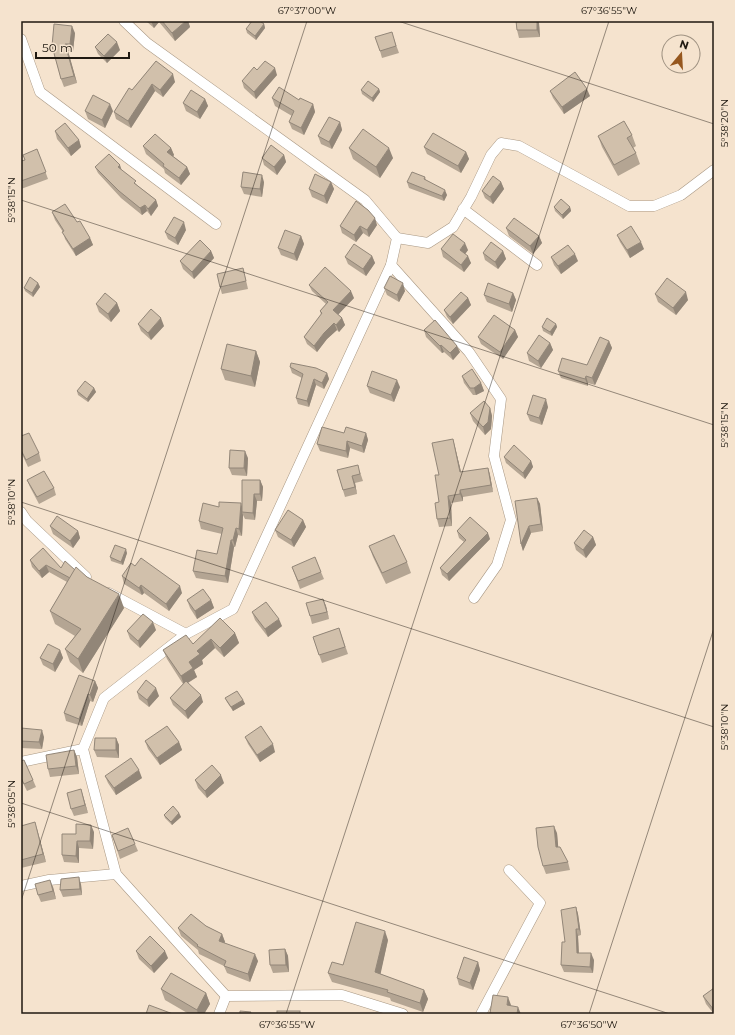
<svg xmlns="http://www.w3.org/2000/svg" width="735" height="1035" font-family="Montserrat,sans-serif">
<style>
.lines{fill:none;stroke-linecap:round;stroke-linejoin:round}
.minor-casing{stroke:#a99884;stroke-width:11}
.minor{stroke:#fff;stroke-width:10}
.wall{fill:#b4a593}
.shaded-wall{fill:#928678}
.building{fill:#d1c0ab;stroke:#928678}
.ticks{fill:none;stroke:#1f1911;stroke-width:1;stroke-opacity:0.45}
.neatline{fill:none;stroke:#1f1911;stroke-width:1.5}
.ticks-label{font-size:10px;text-anchor:middle;fill:#1f1911}
</style>
<rect width="100%" height="100%" fill="#f5e3ce"/>
<g class="lines">
<g class="minor-casing">
<g id="minor">
<polyline points="124,21 147,43 365,200 397,238 391,265 233,609 186,634 104,698 83,749 116,874 226,996 342,995 403,1014"/>
<polyline points="21,39 40,92 216,224"/>
<polyline points="463,209 537,265"/>
<polyline points="397,238 428,243 453,227 471,197 491,155 501,143 519,146 629,206 654,206 681,195 714,170"/>
<polyline points="391,265 469,352 501,399 494,456 511,520 497,565 474,598"/>
<polyline points="21,512 27,521 86,577"/>
<polyline points="109,593 186,634"/>
<polyline points="21,762 83,749"/>
<polyline points="21,886 49,880 116,874"/>
<polyline points="219,1014 226,996"/>
<polyline points="481,1014 540,903 509,870"/>
</g>
</g>
<use href="#minor" class="minor"/>
</g>
<g class="wall">
<polygon points="146,21 188,21 190,27 175,41 159,22 154,28"/>
<polygon points="516,21 538,21 539,23 540,37 519,38 517,30"/>
<polygon points="264,24 265,28 256,40 247,33 246,29"/>
<polygon points="75,33 73,51 68,51 77,83 64,87 61,79 52,46"/>
<polygon points="394,39 399,53 382,58 380,51"/>
<polygon points="95,47 120,50 107,63 98,54"/>
<polygon points="156,61 175,82 163,97 155,91 131,128 116,119 114,112"/>
<polygon points="257,70 277,75 256,99 244,88 242,81"/>
<polygon points="379,89 380,92 373,102 362,94 361,90"/>
<polygon points="550,91 590,96 564,114 553,98"/>
<polygon points="272,98 299,100 313,104 315,112 304,135 292,129 289,122 292,116 275,106"/>
<polygon points="205,99 208,106 200,119 186,111 183,103"/>
<polygon points="85,111 113,111 105,128 88,119"/>
<polygon points="340,122 342,130 332,149 321,144 318,136"/>
<polygon points="55,131 79,140 81,147 71,156 57,139"/>
<polygon points="632,135 636,146 633,148 636,153 640,164 618,176 602,147 598,136"/>
<polygon points="143,146 171,148 174,155 173,156 187,167 190,174 181,185 165,173 164,169 146,154"/>
<polygon points="424,147 466,152 469,159 461,173 427,154"/>
<polygon points="349,148 393,158 380,178 353,159"/>
<polygon points="37,149 48,179 21,189 21,161 25,160"/>
<polygon points="284,155 286,162 277,175 264,165 262,158"/>
<polygon points="95,167 122,170 138,186 156,200 158,206 151,216 147,211 142,215 121,198 98,173"/>
<polygon points="425,177 426,180 447,195 444,201 409,188 407,182"/>
<polygon points="264,182 262,197 244,194 241,187"/>
<polygon points="331,182 334,189 327,204 312,197 309,189"/>
<polygon points="501,182 504,189 493,204 485,198 482,191"/>
<polygon points="554,207 570,207 571,211 563,219 555,211"/>
<polygon points="52,212 77,222 90,238 93,245 76,256 65,239 63,232 55,220"/>
<polygon points="377,225 369,237 363,233 356,242 342,233 340,226"/>
<polygon points="506,228 539,236 542,243 533,254 509,236"/>
<polygon points="186,230 178,245 168,239 165,232"/>
<polygon points="617,235 644,249 630,258 620,242"/>
<polygon points="301,236 304,244 297,261 281,255 278,248"/>
<polygon points="441,249 468,250 465,254 471,263 464,272 443,257"/>
<polygon points="211,251 214,258 194,279 183,269 180,261"/>
<polygon points="503,251 506,259 498,269 485,260 483,253"/>
<polygon points="372,256 375,263 366,276 348,264 345,257"/>
<polygon points="551,257 578,261 561,274 554,265"/>
<polygon points="245,276 248,289 222,294 220,287"/>
<polygon points="38,283 40,287 33,297 25,291 24,288"/>
<polygon points="309,285 354,298 338,314 342,318 345,325 339,332 337,330 327,339 317,352 307,344 304,337 321,315 320,311 326,304 312,291"/>
<polygon points="384,288 405,291 399,302 387,295"/>
<polygon points="513,293 516,300 512,312 487,302 484,295"/>
<polygon points="655,294 688,300 676,315 658,302"/>
<polygon points="468,298 471,305 453,324 447,317 444,310"/>
<polygon points="117,303 120,311 111,322 99,312 96,304"/>
<polygon points="138,324 164,326 151,340 141,331"/>
<polygon points="556,324 557,327 552,336 543,331 542,327"/>
<polygon points="424,330 460,352 453,360 444,352 442,353 426,337"/>
<polygon points="515,330 518,337 503,359 481,344 478,337"/>
<polygon points="609,341 612,348 595,385 588,383 588,386 561,378 558,371 587,365"/>
<polygon points="550,343 553,350 541,368 529,361 527,353"/>
<polygon points="256,351 260,362 255,387 225,380 221,369"/>
<polygon points="290,367 327,373 329,379 324,389 316,385 309,407 298,404 296,398 302,378 292,373"/>
<polygon points="462,376 481,383 484,391 476,395 473,395 464,383"/>
<polygon points="367,386 400,387 394,402 370,393"/>
<polygon points="94,388 96,392 88,402 78,395 77,391"/>
<polygon points="548,407 542,425 530,421 527,414"/>
<polygon points="490,408 492,416 491,429 485,435 473,421 470,413"/>
<polygon points="344,433 366,433 368,440 364,453 350,448 348,458 320,451 317,444"/>
<polygon points="21,436 39,453 41,461 28,467 21,452"/>
<polygon points="453,439 455,447 461,472 488,468 490,475 493,492 463,497 463,501 451,503 452,526 439,527 437,519 439,502 439,475"/>
<polygon points="504,457 531,461 533,467 525,479 506,463"/>
<polygon points="248,458 247,476 232,475 229,468"/>
<polygon points="337,470 360,472 363,481 355,483 357,494 345,497"/>
<polygon points="27,480 54,488 56,495 39,504 30,487"/>
<polygon points="260,480 263,487 262,501 257,501 255,520 245,519 243,515 242,536 238,535 235,547 234,547 228,583 196,578 193,571 217,554 222,534 201,529 199,521 219,507 242,507"/>
<polygon points="537,498 540,504 543,531 531,533 523,551 521,544"/>
<polygon points="303,520 306,527 294,547 278,537 275,530"/>
<polygon points="50,526 78,531 80,538 73,548 53,534"/>
<polygon points="457,531 490,539 449,581 442,575 440,568 464,542 459,538"/>
<polygon points="593,537 596,545 586,558 576,550 574,543"/>
<polygon points="369,546 407,562 411,573 386,584 373,557"/>
<polygon points="127,553 123,565 111,561 110,557"/>
<polygon points="30,560 61,568 75,570 87,577 124,608 83,673 70,662 65,649 75,636 55,624 50,611 67,582 49,572 42,578 32,567"/>
<polygon points="292,567 321,572 324,579 300,589"/>
<polygon points="122,576 182,593 169,611 144,593 142,595 124,584"/>
<polygon points="323,599 326,606 329,619 312,624 310,616"/>
<polygon points="187,600 211,600 214,608 197,619 190,608"/>
<polygon points="252,612 282,626 268,637 255,620"/>
<polygon points="339,628 348,654 322,663 313,637"/>
<polygon points="156,630 140,648 130,639 127,631"/>
<polygon points="235,633 239,643 224,657 215,648 202,660 203,664 194,670 197,677 188,683 203,702 188,719 173,705 170,698 183,684 167,659 163,650 193,644"/>
<polygon points="60,650 63,658 55,672 43,665 40,658"/>
<polygon points="95,681 98,688 93,702 90,701 82,726 66,721 64,713"/>
<polygon points="137,692 159,696 149,707 139,699"/>
<polygon points="225,698 243,700 245,704 233,711 227,702"/>
<polygon points="21,728 44,737 42,749 21,748"/>
<polygon points="245,737 275,752 260,762 248,744"/>
<polygon points="116,738 119,745 119,758 97,757 94,750"/>
<polygon points="145,741 179,742 182,750 160,765 148,749"/>
<polygon points="74,750 77,757 79,774 50,777 48,769"/>
<polygon points="21,761 33,780 36,787 27,791 21,779"/>
<polygon points="105,776 142,778 116,795 108,783"/>
<polygon points="195,780 224,783 207,798 198,788"/>
<polygon points="81,789 88,813 74,816 71,809"/>
<polygon points="179,813 181,817 172,825 165,818 164,815"/>
<polygon points="21,826 37,829 46,862 21,868"/>
<polygon points="94,832 93,849 79,848 79,863 64,862 62,855 76,834"/>
<polygon points="557,833 558,847 568,862 570,870 546,874 543,866"/>
<polygon points="112,835 135,844 138,851 120,859"/>
<polygon points="81,884 82,895 63,897 60,890"/>
<polygon points="53,887 56,899 41,902 38,895"/>
<polygon points="576,907 578,914 581,935 578,936 579,953 594,960 593,973 564,972 561,965 565,942"/>
<polygon points="206,926 222,934 225,942 224,943 258,961 250,982 227,973 224,966 199,954 198,950 181,936 178,928"/>
<polygon points="388,940 380,974 424,990 428,999 423,1012 391,1001 390,998 332,982 328,973"/>
<polygon points="285,949 288,956 289,972 273,973 270,965"/>
<polygon points="136,951 168,958 154,973 139,959"/>
<polygon points="478,962 480,970 473,990 459,985 457,978"/>
<polygon points="714,988 714,1014 706,1004 703,996"/>
<polygon points="161,989 206,993 210,1004 204,1014 189,1014 165,1000"/>
</g>
<g class="shaded-wall">
<polygon points="151,21 159,21 159,22 154,28"/>
<polygon points="186,21 188,21 190,27 175,41 172,33"/>
<polygon points="537,21 538,21 539,23 540,37 537,30"/>
<polygon points="264,24 265,28 256,40 255,36"/>
<polygon points="72,26 75,33 73,51 70,44"/>
<polygon points="117,42 120,50 107,63 104,56"/>
<polygon points="65,44 68,51 77,83 74,76"/>
<polygon points="275,68 277,75 256,99 254,92"/>
<polygon points="173,74 175,82 163,97 160,90"/>
<polygon points="152,84 155,91 131,128 128,121"/>
<polygon points="379,89 380,92 373,102 372,98"/>
<polygon points="587,89 590,96 564,114 562,107"/>
<polygon points="205,99 208,106 200,119 197,112"/>
<polygon points="110,104 113,111 105,128 102,120"/>
<polygon points="313,104 315,112 304,135 301,128"/>
<polygon points="340,122 342,130 332,149 329,142"/>
<polygon points="79,140 81,147 71,156 68,148"/>
<polygon points="171,148 174,155 170,160 167,152"/>
<polygon points="389,148 393,158 380,178 376,167"/>
<polygon points="466,152 469,159 461,173 458,166"/>
<polygon points="284,155 286,162 277,175 274,167"/>
<polygon points="120,165 122,171 118,167"/>
<polygon points="187,167 190,174 181,185 179,178"/>
<polygon points="262,175 264,182 262,197 260,189"/>
<polygon points="331,182 334,189 327,204 324,196"/>
<polygon points="501,182 504,189 493,204 490,197"/>
<polygon points="445,190 447,195 444,201 442,196"/>
<polygon points="156,200 158,206 151,216 148,209"/>
<polygon points="145,205 147,211 142,215 140,208"/>
<polygon points="570,207 571,211 563,219 562,215"/>
<polygon points="375,218 377,225 369,237 367,230"/>
<polygon points="184,222 186,230 178,245 175,238"/>
<polygon points="360,226 363,233 356,242 354,235"/>
<polygon points="301,236 304,244 297,261 294,254"/>
<polygon points="539,236 542,243 533,254 530,246"/>
<polygon points="90,238 93,245 76,256 73,249"/>
<polygon points="641,242 644,249 630,258 627,250"/>
<polygon points="465,243 468,250 463,257 460,250"/>
<polygon points="211,251 214,258 194,279 192,272"/>
<polygon points="503,251 506,259 498,269 495,262"/>
<polygon points="575,254 578,261 561,274 558,266"/>
<polygon points="372,256 375,263 366,276 363,269"/>
<polygon points="468,256 471,263 464,272 461,265"/>
<polygon points="38,283 40,287 33,297 32,293"/>
<polygon points="403,283 405,291 399,302 397,295"/>
<polygon points="351,291 354,298 336,317 333,310"/>
<polygon points="686,292 688,300 676,315 673,308"/>
<polygon points="513,293 516,300 512,312 509,304"/>
<polygon points="468,298 471,305 453,324 450,317"/>
<polygon points="117,303 120,311 111,322 108,314"/>
<polygon points="161,318 164,326 151,340 148,333"/>
<polygon points="342,318 345,325 339,332 336,325"/>
<polygon points="334,323 337,330 327,339 317,352 314,346 324,333"/>
<polygon points="556,324 557,327 552,336 550,332"/>
<polygon points="515,330 518,337 503,359 500,352"/>
<polygon points="609,341 612,348 595,385 592,378"/>
<polygon points="550,343 553,350 541,368 538,361"/>
<polygon points="441,345 444,352 442,353 440,346"/>
<polygon points="457,346 460,352 453,360 450,353"/>
<polygon points="256,351 260,362 255,387 251,376"/>
<polygon points="327,373 329,379 324,389 322,383"/>
<polygon points="586,376 588,383 588,386 585,379"/>
<polygon points="314,379 316,385 309,407 307,401"/>
<polygon points="397,380 400,387 394,402 391,395"/>
<polygon points="481,383 484,391 476,395 474,388"/>
<polygon points="94,388 96,392 88,402 87,399"/>
<polygon points="546,399 548,407 542,425 539,418"/>
<polygon points="490,408 492,416 491,429 485,435 483,427"/>
<polygon points="366,433 368,440 364,453 362,446"/>
<polygon points="453,439 455,447 463,480 460,472"/>
<polygon points="347,441 350,448 348,458 346,451"/>
<polygon points="245,451 248,458 247,476 244,468"/>
<polygon points="531,461 533,467 525,479 523,473"/>
<polygon points="488,468 490,475 493,492 491,485"/>
<polygon points="352,476 355,483 357,494 355,487"/>
<polygon points="260,480 263,487 262,501 260,494"/>
<polygon points="460,490 463,497 463,501 460,494"/>
<polygon points="254,494 257,501 255,520 253,513"/>
<polygon points="448,496 451,503 452,526 450,518"/>
<polygon points="537,498 540,504 543,531 541,524"/>
<polygon points="241,503 243,510 242,512 243,515 242,536 239,529"/>
<polygon points="303,520 306,527 294,547 291,540"/>
<polygon points="529,526 531,533 523,551 521,544"/>
<polygon points="236,528 238,535 235,547 233,540"/>
<polygon points="78,531 80,538 73,548 70,541"/>
<polygon points="488,533 490,539 449,581 447,574"/>
<polygon points="593,537 596,545 586,558 583,550"/>
<polygon points="231,540 234,547 228,583 225,576"/>
<polygon points="126,549 127,553 123,565 121,562"/>
<polygon points="46,565 49,572 42,578 39,571"/>
<polygon points="141,585 144,593 142,595 139,588"/>
<polygon points="180,586 182,593 169,611 166,604"/>
<polygon points="119,594 124,608 83,673 78,659"/>
<polygon points="323,599 326,606 329,619 327,612"/>
<polygon points="211,600 214,608 197,619 195,611"/>
<polygon points="279,619 282,626 268,637 265,629"/>
<polygon points="153,622 156,630 140,648 138,641"/>
<polygon points="235,633 239,643 224,657 220,648"/>
<polygon points="211,639 215,648 202,660 203,664 194,670 197,677 184,685 181,676 189,662 197,651"/>
<polygon points="60,650 63,658 55,672 53,664"/>
<polygon points="95,681 98,688 93,702 90,695"/>
<polygon points="156,688 159,696 149,707 147,700"/>
<polygon points="88,694 90,701 82,726 79,719"/>
<polygon points="201,695 203,702 188,719 185,711"/>
<polygon points="243,700 245,704 233,711 231,707"/>
<polygon points="42,730 44,737 42,749 39,742"/>
<polygon points="116,738 119,745 119,758 116,750"/>
<polygon points="179,742 182,750 160,765 157,758"/>
<polygon points="273,744 275,752 260,762 257,755"/>
<polygon points="74,750 77,757 79,774 76,766"/>
<polygon points="139,770 142,778 116,795 114,788"/>
<polygon points="221,775 224,783 207,798 205,791"/>
<polygon points="81,789 83,796 88,813 85,805"/>
<polygon points="179,813 181,817 172,825 171,822"/>
<polygon points="35,822 37,829 46,862 43,854"/>
<polygon points="91,825 94,832 93,849 90,841"/>
<polygon points="554,826 557,833 559,855 556,847"/>
<polygon points="77,841 79,848 79,863 76,856"/>
<polygon points="79,877 81,884 82,895 80,889"/>
<polygon points="50,880 53,887 56,899 53,891"/>
<polygon points="576,907 578,914 581,935 579,929"/>
<polygon points="576,929 578,936 579,959 577,953"/>
<polygon points="385,931 388,940 379,981 375,972"/>
<polygon points="222,934 225,942 221,948 219,941"/>
<polygon points="285,949 288,956 289,972 286,965"/>
<polygon points="165,951 168,958 154,973 151,966"/>
<polygon points="591,953 594,960 593,973 590,967"/>
<polygon points="255,954 258,961 250,982 248,974"/>
<polygon points="478,962 480,970 473,990 470,983"/>
<polygon points="424,990 428,999 423,1012 420,1003"/>
<polygon points="206,993 210,1004 204,1014 198,1014 197,1010"/>
<polygon points="508,997 511,1005 509,1012 507,1005"/>
<polygon points="518,1007 521,1014 517,1014"/>
</g>
<g class="building">
<polygon points="162,21 186,21 172,33"/>
<polygon points="252,21 260,21 264,24 255,36 246,29"/>
<polygon points="516,21 537,21 537,30 517,30"/>
<polygon points="54,24 72,26 70,44 65,44 74,76 61,79 52,46"/>
<polygon points="392,32 396,46 380,51 375,37"/>
<polygon points="108,34 117,42 104,56 95,47"/>
<polygon points="156,61 173,74 160,90 152,84 128,121 114,112 129,88 132,90"/>
<polygon points="265,61 275,68 254,92 242,81 254,67 257,70"/>
<polygon points="575,72 587,89 562,107 550,91"/>
<polygon points="368,81 379,89 372,98 361,90"/>
<polygon points="279,87 299,100 300,98 313,104 301,128 289,122 294,111 272,98"/>
<polygon points="191,90 205,99 197,112 183,103"/>
<polygon points="93,95 110,104 102,120 85,111"/>
<polygon points="329,117 340,122 329,142 318,136"/>
<polygon points="624,121 632,135 627,138 636,153 614,165 598,136"/>
<polygon points="65,123 79,140 68,148 55,131"/>
<polygon points="363,129 389,148 376,167 349,148"/>
<polygon points="433,133 466,152 458,166 424,147"/>
<polygon points="155,134 171,148 167,152 187,167 179,178 163,166 164,164 143,146"/>
<polygon points="271,145 284,155 274,167 262,158"/>
<polygon points="37,149 46,172 21,181 21,161 25,160 23,155"/>
<polygon points="109,154 120,165 118,167 136,181 134,183 156,200 148,209 145,205 140,208 119,191 95,167"/>
<polygon points="243,172 262,175 260,189 241,187"/>
<polygon points="412,172 425,177 424,179 445,190 442,196 407,182"/>
<polygon points="315,174 331,182 324,196 309,189"/>
<polygon points="493,176 501,182 490,197 482,191"/>
<polygon points="561,199 570,207 562,215 554,207"/>
<polygon points="356,201 368,210 375,218 367,230 360,226 354,235 340,226"/>
<polygon points="65,204 77,222 80,221 90,238 73,249 62,232 64,231 52,212"/>
<polygon points="174,217 184,222 175,238 165,232"/>
<polygon points="514,218 539,236 530,246 506,228"/>
<polygon points="631,226 641,242 627,250 617,235"/>
<polygon points="285,230 301,236 294,254 278,248"/>
<polygon points="453,234 465,243 460,250 468,256 461,265 441,249"/>
<polygon points="200,240 211,251 192,272 180,261"/>
<polygon points="491,242 503,251 495,262 483,253"/>
<polygon points="354,244 372,256 363,269 345,257"/>
<polygon points="568,245 575,254 558,266 551,257"/>
<polygon points="325,267 351,291 333,310 342,318 336,325 334,323 324,333 314,346 304,337 322,313 320,311 328,302 309,285"/>
<polygon points="243,268 246,281 220,287 217,274"/>
<polygon points="390,276 403,283 397,295 384,288"/>
<polygon points="30,277 38,283 32,293 24,288"/>
<polygon points="667,278 686,292 673,308 655,294"/>
<polygon points="488,283 513,293 509,304 484,295"/>
<polygon points="461,292 468,298 450,317 444,310"/>
<polygon points="105,293 117,303 108,314 96,304"/>
<polygon points="151,309 161,318 148,333 138,324"/>
<polygon points="494,315 515,330 500,352 478,337"/>
<polygon points="547,318 556,324 550,332 542,327"/>
<polygon points="435,320 457,346 450,353 441,345 440,346 424,330"/>
<polygon points="539,335 550,343 538,361 527,353"/>
<polygon points="600,337 609,341 592,378 586,376 585,379 558,371 562,358 587,365"/>
<polygon points="227,344 256,351 251,376 221,369"/>
<polygon points="291,363 316,368 327,373 322,383 314,379 307,401 296,398 303,374 290,367"/>
<polygon points="472,369 481,383 474,388 470,388 462,376"/>
<polygon points="372,371 397,380 391,395 367,386"/>
<polygon points="85,381 94,388 87,399 77,391"/>
<polygon points="533,395 546,399 539,418 527,414"/>
<polygon points="484,401 490,408 488,422 483,427 470,413"/>
<polygon points="322,427 344,433 346,427 366,433 362,446 347,441 346,451 317,444"/>
<polygon points="29,433 39,453 26,460 21,450 21,436"/>
<polygon points="453,439 460,472 488,468 491,485 460,490 460,494 448,496 450,518 437,519 435,503 439,502 435,475 439,475 432,443"/>
<polygon points="514,445 531,461 523,473 504,457"/>
<polygon points="230,450 245,451 244,468 229,468"/>
<polygon points="358,465 360,474 352,476 355,487 343,490 337,470"/>
<polygon points="44,471 54,488 37,497 27,480"/>
<polygon points="242,480 260,480 260,494 254,494 253,513 242,512"/>
<polygon points="537,498 541,524 529,526 521,544 515,501"/>
<polygon points="219,502 241,503 239,529 236,528 233,540 231,540 225,576 193,571 197,550 217,554 223,528 199,521 203,503 219,507"/>
<polygon points="288,510 303,520 291,540 275,530"/>
<polygon points="57,516 78,531 70,541 50,526"/>
<polygon points="470,517 488,533 447,574 440,568 466,540 457,531"/>
<polygon points="584,530 593,537 583,550 574,543"/>
<polygon points="394,535 407,562 382,573 369,546"/>
<polygon points="115,545 126,549 121,562 110,557"/>
<polygon points="43,548 61,568 65,561 75,570 70,578 46,565 39,571 30,560"/>
<polygon points="315,557 321,572 298,581 292,567"/>
<polygon points="141,558 180,586 166,604 141,585 139,588 122,576 131,563 135,566"/>
<polygon points="76,567 87,577 119,594 78,659 65,649 81,629 50,611"/>
<polygon points="203,589 211,600 195,611 187,600"/>
<polygon points="323,599 327,612 310,616 306,603"/>
<polygon points="266,602 279,619 265,629 252,612"/>
<polygon points="143,614 153,622 138,641 127,631"/>
<polygon points="220,618 235,633 220,648 211,639 197,651 200,654 189,662 193,668 181,676 163,650 186,635 193,644"/>
<polygon points="339,628 345,647 319,655 313,637"/>
<polygon points="48,644 60,650 53,664 40,658"/>
<polygon points="79,675 95,681 90,695 88,694 79,719 64,713"/>
<polygon points="146,680 156,688 147,700 137,692"/>
<polygon points="186,681 201,695 185,711 170,698"/>
<polygon points="237,691 243,700 231,707 225,698"/>
<polygon points="167,726 179,742 157,758 145,741"/>
<polygon points="261,726 273,744 257,755 245,737"/>
<polygon points="21,728 42,730 39,742 21,741"/>
<polygon points="95,738 116,738 116,750 94,750"/>
<polygon points="74,750 76,766 48,769 46,755"/>
<polygon points="131,758 139,770 114,788 105,776"/>
<polygon points="24,760 33,780 24,784 21,778 21,761"/>
<polygon points="212,765 221,775 205,791 195,780"/>
<polygon points="81,789 85,805 71,809 67,793"/>
<polygon points="173,806 179,813 171,822 164,815"/>
<polygon points="35,822 43,854 21,860 21,826"/>
<polygon points="76,824 91,825 90,841 77,841 76,856 62,855 62,834 76,834"/>
<polygon points="554,826 556,847 560,847 568,862 543,866 538,847 536,828"/>
<polygon points="128,828 135,844 118,851 112,835"/>
<polygon points="79,877 80,889 60,890 61,879"/>
<polygon points="50,880 53,891 38,895 35,884"/>
<polygon points="576,907 579,929 576,929 577,953 591,953 590,967 561,965 562,942 565,942 561,910"/>
<polygon points="191,914 206,926 222,934 219,941 255,954 248,974 224,966 226,961 197,946 198,945 178,928"/>
<polygon points="356,922 385,931 375,972 424,990 420,1003 387,992 388,990 328,973 332,962 343,965"/>
<polygon points="150,936 165,951 151,966 136,951"/>
<polygon points="285,949 286,965 270,965 269,950"/>
<polygon points="464,957 478,962 470,983 457,978"/>
<polygon points="171,973 206,993 197,1010 161,989"/>
<polygon points="714,988 714,1010 703,996"/>
<polygon points="493,995 508,997 507,1005 518,1007 517,1014 495,1014 490,1013"/>
<polygon points="149,1005 173,1014 146,1014"/>
<polygon points="240,1011 251,1012 250,1014 240,1014"/>
<rect x="277" y="1011" width="23" height="3"/>
</g>
<path class="ticks" d="M398 21 714 124M21 200 714 425M21 502 714 727M21 803 670 1014M21 901 307 21M286 1014 609 21M589 1014 714 628"/>
<rect width="735" height="1035" fill="none" stroke="#f5e3ce" stroke-width="44"/>
<g transform="translate(681 54) rotate(18)"><circle r="19" fill="#f5e3ce" stroke="#9f9282"/>
<path d="M0-3L7 15L0 10L-7 15Z" fill="#96571e"/>
<text y="-6" font-size="11" font-weight="bold" text-anchor="middle" fill="#1f1911">N</text>
</g>
<path d="M36 52v6h93v-6" fill="none" stroke="#1f1911" stroke-width="2"/>
<text x="42" y="52" font-size="12" fill="#1f1911" stroke="#f5e3ce" stroke-width="3" paint-order="stroke">50 m</text>
<rect x="22" y="22" width="691" height="991" class="neatline"/>
<g class="ticks-label">
<text x="307" y="14">67°37'00"W</text>
<text x="609" y="14">67°36'55"W</text>
<text transform="translate(724 123) rotate(-90)" y="4">5°38'20"N</text>
<text transform="translate(11 200) rotate(-90)" y="4">5°38'15"N</text>
<text transform="translate(724 425) rotate(-90)" y="4">5°38'15"N</text>
<text transform="translate(11 502) rotate(-90)" y="4">5°38'10"N</text>
<text transform="translate(724 727) rotate(-90)" y="4">5°38'10"N</text>
<text transform="translate(11 804) rotate(-90)" y="4">5°38'05"N</text>
<text x="287" y="1028">67°36'55"W</text>
<text x="589" y="1028">67°36'50"W</text>
</g>
</svg>
